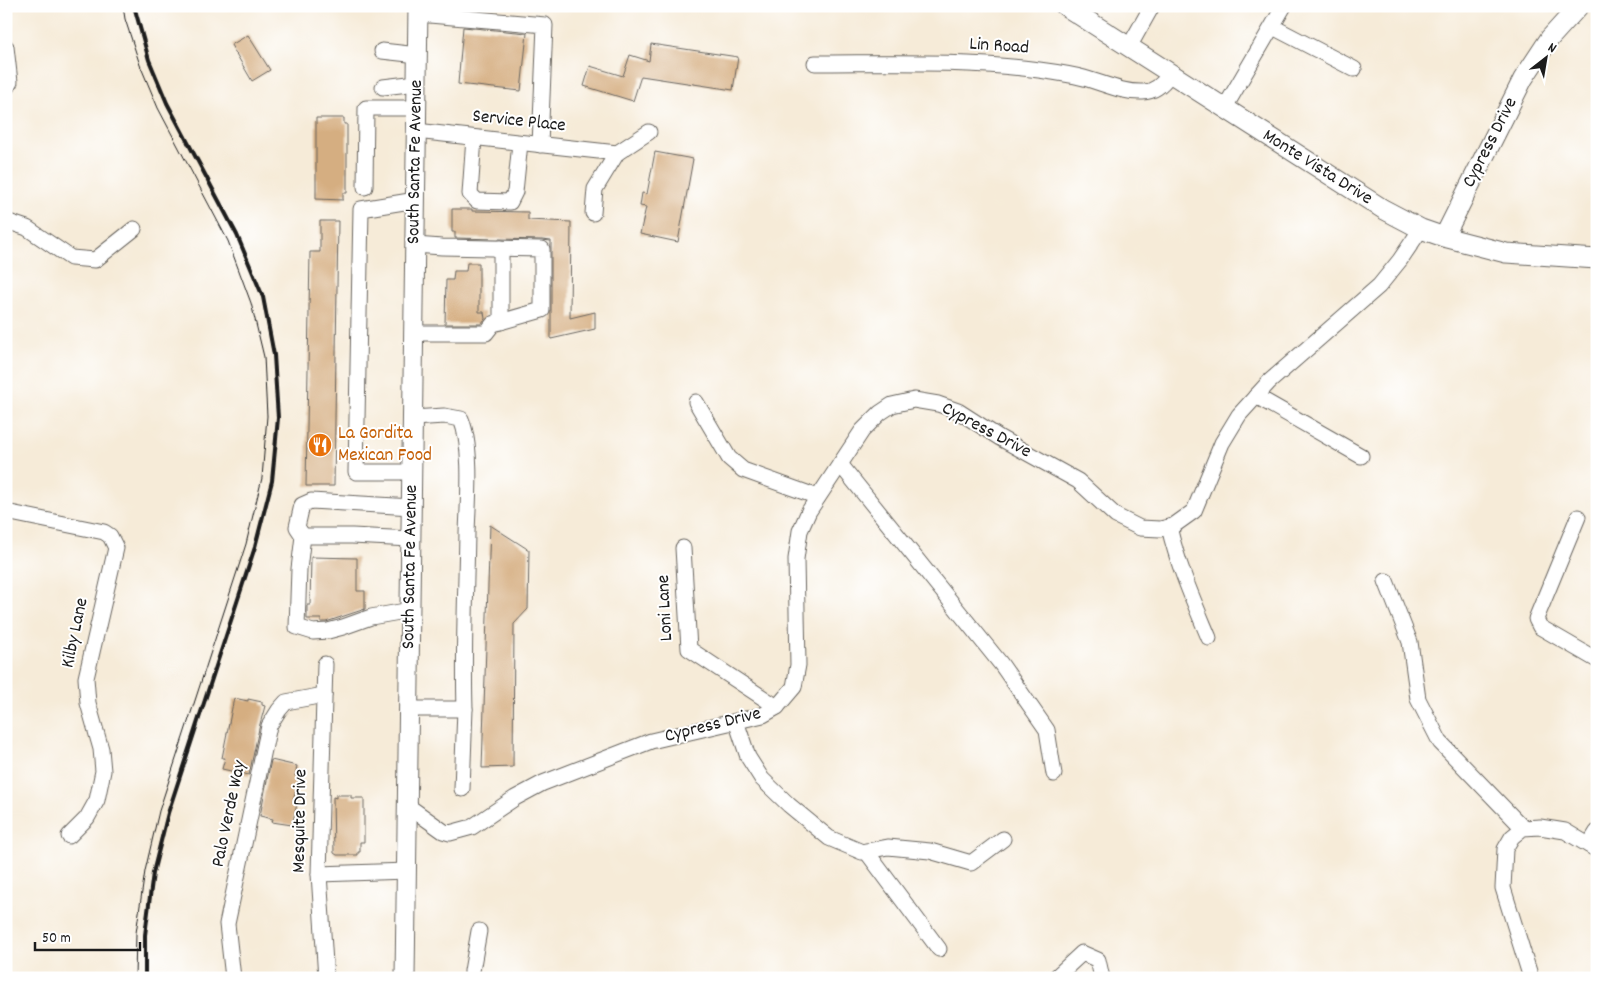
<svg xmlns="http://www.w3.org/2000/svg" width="1603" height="984" font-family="Dekko,sans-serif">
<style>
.building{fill:#d5ae81}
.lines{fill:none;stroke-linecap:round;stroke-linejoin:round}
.minor-casing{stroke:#68645e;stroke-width:17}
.major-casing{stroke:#68645e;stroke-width:21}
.minor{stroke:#fff;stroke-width:15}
.major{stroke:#fff;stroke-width:19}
.tram{stroke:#1c1c1c;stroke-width:1}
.rail{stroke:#1c1c1c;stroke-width:4}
.labels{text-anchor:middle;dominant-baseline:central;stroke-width:4;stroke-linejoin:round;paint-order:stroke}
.street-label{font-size:19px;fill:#1c1c1c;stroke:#fff}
.food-label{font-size:19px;fill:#c56008;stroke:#fff;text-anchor:start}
</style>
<rect width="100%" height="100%" fill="#fff"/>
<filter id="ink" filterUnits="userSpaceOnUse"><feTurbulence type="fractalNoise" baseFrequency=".02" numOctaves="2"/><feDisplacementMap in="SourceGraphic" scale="10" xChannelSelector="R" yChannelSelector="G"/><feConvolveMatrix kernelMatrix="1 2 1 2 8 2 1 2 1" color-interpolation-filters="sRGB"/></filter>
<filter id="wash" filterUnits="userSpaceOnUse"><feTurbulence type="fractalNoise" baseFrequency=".0096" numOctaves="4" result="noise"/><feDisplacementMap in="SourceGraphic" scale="20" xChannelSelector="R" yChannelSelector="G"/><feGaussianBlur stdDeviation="1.12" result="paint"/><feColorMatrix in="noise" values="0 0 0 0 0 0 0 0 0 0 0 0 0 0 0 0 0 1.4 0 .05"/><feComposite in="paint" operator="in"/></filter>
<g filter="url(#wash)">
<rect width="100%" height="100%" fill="#f6ebd8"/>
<g id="blocks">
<g class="building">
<polygon points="463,27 527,33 521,91 458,84"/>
<polygon points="248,35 270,70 252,81 231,45"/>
<polygon points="651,44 738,57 733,90 641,76 633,101 584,86 590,66 623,76 630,55 649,61"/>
<polygon points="316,118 344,118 344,124 347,124 347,193 343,193 343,200 316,199"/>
<polygon points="655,152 693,159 678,242 640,234 646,207 640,206 642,193 647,194"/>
<polygon points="452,209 472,209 472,211 528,212 528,220 571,222 570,318 595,312 595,329 551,339 551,241 542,240 455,238 455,232 452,232"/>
<polygon points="320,221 338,221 334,486 306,486 310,252 320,252"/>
<polygon points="467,263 479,263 479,312 484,312 485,319 481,324 445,324 446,280 453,280 454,271 466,271"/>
<polygon points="490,525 529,550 528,609 514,624 513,767 482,768"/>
<polygon points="311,557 357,558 357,591 365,591 365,609 326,622 321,622 321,619 307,619 307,605 310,605"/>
<polygon points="234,698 248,701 248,699 262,702 262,705 265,706 260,724 249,775 222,769 225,758 222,758"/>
<polygon points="271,760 297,766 295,776 299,777 293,802 297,804 292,825 272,822 273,819 260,816"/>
<polygon points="336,795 351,795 351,798 364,798 364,842 360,842 360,852 358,852 358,855 337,855 334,853 333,797 336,798"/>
</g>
</g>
</g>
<g filter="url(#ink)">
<use href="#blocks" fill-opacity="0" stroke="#68645e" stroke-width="1"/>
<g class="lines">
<g class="minor-casing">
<g id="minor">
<polyline points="418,14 545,25 540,145"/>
<polyline points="1273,27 1354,69"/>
<polyline points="6,47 10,82 6,88"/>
<polyline points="1129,47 1152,6"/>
<polyline points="382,51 418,55"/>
<path d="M815 63C889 63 965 60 1039 70 1054 72 1069 74 1084 78 1103 83 1123 93 1143 92 1155 92 1163 84 1170 74"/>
<polyline points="383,87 417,83"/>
<polyline points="1224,109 1284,6"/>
<polyline points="416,131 617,153"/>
<polyline points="474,138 470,194 477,201 510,202 515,192 520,143"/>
<polyline points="365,187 366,108 417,108"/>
<polyline points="593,213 595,189 617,153 649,132"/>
<polyline points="6,221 27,228 71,258 95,260 134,229"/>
<polyline points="501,248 501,322"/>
<polyline points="414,333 486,333 493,324 542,310 542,249 442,247 415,245"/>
<polyline points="1256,396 1361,456"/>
<polyline points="696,402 729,458 743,470 818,497"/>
<path d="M413 418 444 416 461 419C473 449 468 501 467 533 466 592 463 650 465 709"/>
<polyline points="840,464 1001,664 1047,730 1054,774"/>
<polyline points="412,472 356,472 361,209 416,200"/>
<polyline points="6,512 104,532 110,536 116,548 86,678 88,703 101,749 103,771 97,800 87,818 69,836"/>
<polyline points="1578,517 1536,619 1540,627 1597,660"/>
<path d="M1169 527C1178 566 1194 602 1209 638"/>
<polyline points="303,536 352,536 411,539"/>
<polyline points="683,548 689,649 777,707"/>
<polyline points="1386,581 1410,642 1418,699 1440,742 1523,828"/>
<polyline points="411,610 371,617 343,627 328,631 313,632 297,627 299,569 303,536 297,527 302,505 311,501 412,507"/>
<polyline points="325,664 319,874 326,978"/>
<polyline points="409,709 465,709 462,789"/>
<polyline points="736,721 748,757 762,779 789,805 829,838 862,852 888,847 930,851 971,863 1003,839"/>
<polyline points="408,806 443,831 450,833 472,827 515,798 543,783 651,741 763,715 777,707 794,687 798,665 796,559 800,531 809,511 862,431 880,413 892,405 914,400 938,404 958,411 1000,438 1078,481 1116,516 1140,528 1160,529 1173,526 1194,511 1222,443 1239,415 1269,382 1379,286 1400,260 1421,229"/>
<polyline points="1589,845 1597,832"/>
<polyline points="866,851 939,949"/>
<polyline points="319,874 407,871"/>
<polyline points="233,978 227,924 269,726 279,710 286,702 324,695"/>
<polyline points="472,978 472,971 479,931"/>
<polyline points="1055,978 1082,953 1098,960 1102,978"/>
<polyline points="1531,978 1503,888 1505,849 1512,837 1523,828 1540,827 1565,831 1597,850"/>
</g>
</g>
<g class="major-casing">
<g id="major">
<polyline points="1065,6 1383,209 1421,229 1444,237 1506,253 1597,259"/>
<polyline points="1444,237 1523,79 1550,38 1579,6"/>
<polyline points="405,978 418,6"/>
</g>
</g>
<use href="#minor" class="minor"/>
<use href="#major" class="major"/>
<polyline class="tram" points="123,6 125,19 140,65 158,108 228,241 251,303 264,357 267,416 262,478 246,544 159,811 145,871 136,933 135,978"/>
<polyline class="rail" points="134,6 149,60 167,103 237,235 263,297 274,355 278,418 272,481 255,547 168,813 153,873 145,935 145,978"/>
</g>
</g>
<defs>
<g id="restaurant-disc" transform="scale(1.25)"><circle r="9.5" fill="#e8710a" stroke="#fff"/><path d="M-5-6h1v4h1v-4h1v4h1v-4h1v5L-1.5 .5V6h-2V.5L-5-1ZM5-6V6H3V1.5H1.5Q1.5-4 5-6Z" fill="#fff"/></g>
</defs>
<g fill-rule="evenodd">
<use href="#restaurant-disc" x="320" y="445"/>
</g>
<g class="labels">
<g class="street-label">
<text transform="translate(999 47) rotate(4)">Lin Road</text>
<text transform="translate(519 122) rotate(6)">Service Place</text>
<text transform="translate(1491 143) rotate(-63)">Cypress Drive</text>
<text transform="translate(416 162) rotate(-89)">South Santa Fe Avenue</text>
<text transform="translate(1317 168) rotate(32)">Monte Vista Drive</text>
<text transform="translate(986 431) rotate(28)">Cypress Drive</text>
<text transform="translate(411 567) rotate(-89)">South Santa Fe Avenue</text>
<text transform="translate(666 608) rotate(-93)">Loni Lane</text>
<text transform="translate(76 633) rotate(-78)">Kilby Lane</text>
<text transform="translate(713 726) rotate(-14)">Cypress Drive</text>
<text transform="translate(230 814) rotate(-78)">Palo Verde Way</text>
<text transform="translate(301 821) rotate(-89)">Mesquite Drive</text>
</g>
<g class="food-label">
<text x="338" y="434">La Gordita<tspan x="338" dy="22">Mexican Food</tspan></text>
</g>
</g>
<rect width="1603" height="984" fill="none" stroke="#fff" stroke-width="25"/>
<g transform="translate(1546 58) rotate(31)" stroke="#ffffff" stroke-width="4" paint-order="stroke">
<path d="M0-4L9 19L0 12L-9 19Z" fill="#1c1c1c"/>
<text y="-8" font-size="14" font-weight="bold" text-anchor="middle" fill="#1c1c1c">N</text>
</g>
<path d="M35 942v8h105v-8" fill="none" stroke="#1c1c1c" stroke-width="2.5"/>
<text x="42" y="942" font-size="15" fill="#1c1c1c" stroke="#ffffff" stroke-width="4" paint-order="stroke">50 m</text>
</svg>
